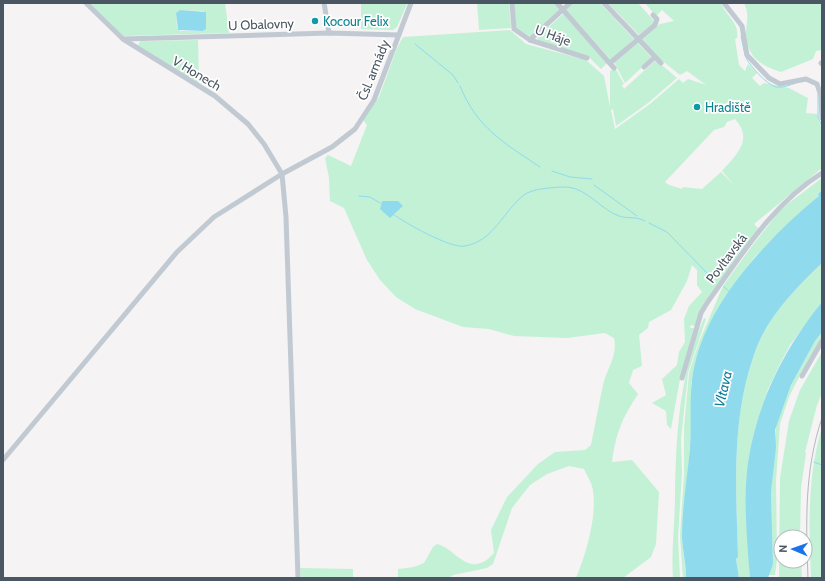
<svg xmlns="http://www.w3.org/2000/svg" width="825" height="581" font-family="Cabin,sans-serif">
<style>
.green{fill:#c3f1d5;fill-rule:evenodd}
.water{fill:#90daee}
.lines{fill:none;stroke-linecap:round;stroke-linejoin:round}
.stream{stroke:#90daee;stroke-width:1}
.minor{stroke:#c1cad2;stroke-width:5}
.rail{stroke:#b5b8bd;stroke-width:1}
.culture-dot{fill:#0f9aa8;stroke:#fff;stroke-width:1.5}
.labels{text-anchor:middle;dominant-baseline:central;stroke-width:3.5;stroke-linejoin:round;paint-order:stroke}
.culture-label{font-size:13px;fill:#0d838f;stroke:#fff;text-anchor:start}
.street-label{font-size:13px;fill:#4a5661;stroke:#fff}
.water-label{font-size:14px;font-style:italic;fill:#0c7c9b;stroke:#fff}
</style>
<rect width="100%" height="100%" fill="#f5f3f3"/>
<g class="green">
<path d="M89 3H225L229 33 123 36ZM180 10 204 11 206 29 203 31H180L177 28 176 13Z"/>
<polygon points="361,3 406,3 407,4 397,27 393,30 361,29"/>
<polygon points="477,3 509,3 511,28 479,30"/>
<polygon points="514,3 554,3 560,10 531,37 516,28"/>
<polygon points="573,3 600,3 634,39 611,60 566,10"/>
<polygon points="608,3 638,3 655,22 639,35"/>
<path d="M645 3H721C726 16 740 23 737 38L735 39 739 65 745 71 748 64 757 73 752 78 760 86 764 83 789 88 808 98 806 113 817 114 819 122 822 128V168L754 224 759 229 704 303 695 326 691 325 690 328H694L680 379 671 429 667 425 666 411 652 403 666 395 662 379 677 365 679 352 685 342 684 319 689 306 702 292 697 285V270L692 265 687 281 671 310 649 322 648 328 639 335 642 366 633 370 629 383 638 394C622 419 616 432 612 462L632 460 659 492 656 544 651 557 623 578H576C586 555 600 507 591 483 589 478 586 474 584 469L569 466 547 474 530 485 512 508 493 564 487 568 453 575 449 578H398V569L414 567 424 563 433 547 437 544C456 548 469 581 494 553L491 530 507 497 538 464 555 452 585 450 591 445C595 425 599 404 603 385 607 368 618 355 614 338L605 333 567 338 514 336 489 329 463 327 415 309 396 297 380 280 367 260 344 208 330 201 329 178 325 158 328 155 351 166 367 125 363 120 379 97 397 48 403 37 510 30 526 44 586 60 604 76 610 107V71L615 68 624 84 622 85 624 89 656 60 677 78 648 103 616 126 613 109 611 110 615 129 650 104 679 79 683 83 688 79 706 85 687 71 680 75 655 55 641 39 660 24 674 21 662 10 656 16ZM735 119C754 140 736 155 722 171L734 185 721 172 702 189 683 187 682 189 669 185 665 182 714 130 724 127 727 122ZM382 201H398V210L394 215Z"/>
<path d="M744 3H822V50L816 51 813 59 781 72C761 66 747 57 746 34 746 21 750 15 744 3Z"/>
<polygon points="563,14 608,62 601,69 588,56 539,41 537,38"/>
<polygon points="198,40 199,83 138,46 140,41"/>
<polygon points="637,42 652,58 625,83 614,62"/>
<polygon points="822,178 822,190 818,194 819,196 770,241 753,259 729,292 720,306 691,383 691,433 682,539 686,578 683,578 680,536 684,474 684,428 689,373 699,342 723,286 752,246 781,209"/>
<path d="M822 263V302L790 345 781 362 768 389 754 433 747 481 750 578H739L736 559 738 557C736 489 731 418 755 352 767 317 796 288 822 263Z"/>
<path d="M704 318 706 319 688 373 681 439 682 473 678 537 680 578H673C671 551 675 524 675 496 676 435 679 375 704 318Z"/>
<polygon points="822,332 822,338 800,375 789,397 780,424 776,481 777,559 775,575 768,575 773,564 771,492 776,425 791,385 815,341"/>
<polygon points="822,352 822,393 817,405 805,452 806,453 801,488 800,537 781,537 781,561 801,561 802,578 779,578 780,478 789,421 800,390"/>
<path d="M822 427V578H811C809 527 807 477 822 427Z"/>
<polygon points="300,568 353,569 353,578 301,578"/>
</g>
<g class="water">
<polygon points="180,10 206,12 206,29 203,31 178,30 176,13"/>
<path d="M822 190V263C796 288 767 317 755 352 731 418 736 489 738 557L736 559 739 578H686C686 565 683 552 682 539 682 509 687 478 690 448 692 420 688 391 695 364 709 300 770 236 819 196L818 194Z"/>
<polygon points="382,201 398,201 403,206 390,218 380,209"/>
<path d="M822 302V332L815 341 791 385 775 430 776 447 771 492 773 564 768 578H750C747 540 743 500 748 463 757 402 784 349 822 302Z"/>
</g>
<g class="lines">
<g class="stream">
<polyline points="741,36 745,55"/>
<polyline points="415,44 453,75 458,83"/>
<path d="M746 58C751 67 766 84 776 87 783 88 790 85 796 83"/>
<path d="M460 86C477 128 504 143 540 167"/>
<polyline points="818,94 818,117 822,126"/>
<polyline points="552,171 570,177 592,179"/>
<polyline points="594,185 637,216"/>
<polyline points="359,196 370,197 380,203"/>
<path d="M393 214C405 223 451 249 465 246 494 241 504 210 524 195 532 188 558 187 568 187 587 189 602 210 619 216 628 219 636 216 645 221"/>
<polyline points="649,223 667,232 708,274"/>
<polyline points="724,287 730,292"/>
<polyline points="814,462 822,465"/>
</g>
<g class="minor">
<polyline points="86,3 123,39 215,96 248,124 264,144 282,174 286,217 298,578"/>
<polyline points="324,3 329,33"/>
<polyline points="512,3 514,29 530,40 587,58"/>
<polyline points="557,3 614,68"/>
<polyline points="604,3 661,63"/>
<polyline points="724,3 742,26 747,55 769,78 780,84 806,79 817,84 821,96 822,118"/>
<polyline points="123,39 329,33 399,35"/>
<polyline points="530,40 570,3"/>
<polyline points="610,63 655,25 657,19 653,15"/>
<polyline points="821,63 822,64"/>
<polyline points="644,67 655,57"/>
<polyline points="802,376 822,341"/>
<path d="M682 378 701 313 707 303C741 256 772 204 822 173"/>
<polyline points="3,460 177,252 214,217 282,174 332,147 355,129 374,100 411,3"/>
</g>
<path class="rail" d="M808 578C806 523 804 471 822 418"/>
</g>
<g class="culture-dot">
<circle cx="315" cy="21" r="4"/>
<circle cx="697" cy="107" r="4"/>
</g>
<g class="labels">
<g class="culture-label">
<text x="323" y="21">Kocour Felix</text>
<text x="705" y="107">Hradiště</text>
</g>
<g class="street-label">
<text transform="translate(261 24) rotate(-2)">U Obalovny</text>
<text transform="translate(553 35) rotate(20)">U Háje</text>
<text transform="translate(373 70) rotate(-68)">Čsl. armády</text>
<text transform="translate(197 73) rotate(31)">V Honech</text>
<text transform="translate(726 258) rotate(-53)">Povltavská</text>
</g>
<g class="water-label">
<text transform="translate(723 389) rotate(-77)">Vltava</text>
</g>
</g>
<rect width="825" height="581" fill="none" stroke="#4a5661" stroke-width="8"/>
<g transform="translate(793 549) rotate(272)"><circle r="19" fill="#ffffff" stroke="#b7bbc0"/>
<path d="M0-3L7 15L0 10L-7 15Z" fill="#1a73e8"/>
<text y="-6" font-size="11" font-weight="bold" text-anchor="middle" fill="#4a5661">N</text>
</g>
</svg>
